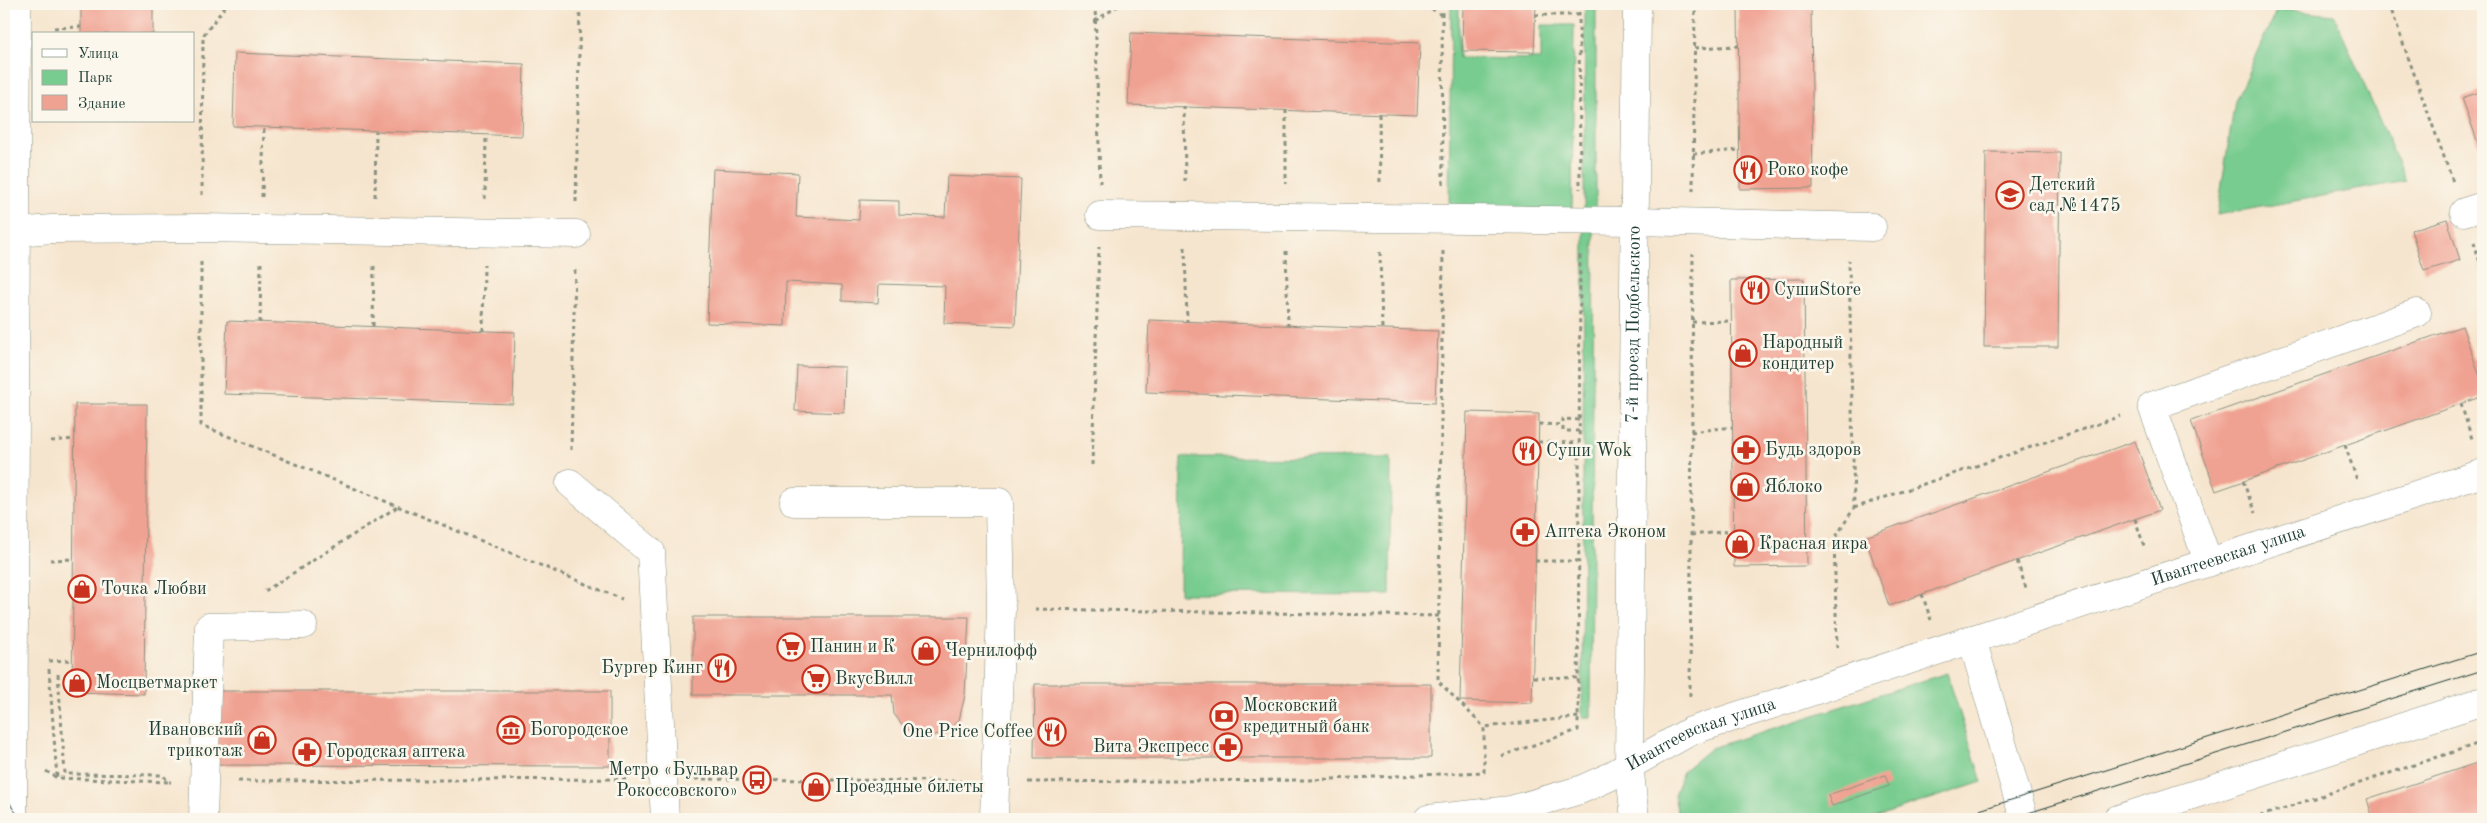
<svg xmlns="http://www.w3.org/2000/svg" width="2487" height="823" font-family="'Old Standard TT',serif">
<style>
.green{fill:#78cc8f;stroke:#4c8462}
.building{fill:#f0a292}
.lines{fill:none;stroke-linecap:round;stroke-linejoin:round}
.minor-casing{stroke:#8a9181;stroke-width:29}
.path{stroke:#8a9181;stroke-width:3;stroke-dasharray:4 4;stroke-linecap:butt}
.minor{stroke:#fff;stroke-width:28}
.tram{stroke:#1f3d34;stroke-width:1}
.labels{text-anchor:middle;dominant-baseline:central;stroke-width:5;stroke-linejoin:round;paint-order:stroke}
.poi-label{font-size:18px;fill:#1f3d34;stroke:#fbf7ec;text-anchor:start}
.street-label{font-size:18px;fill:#1f3d34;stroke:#fbf7ec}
</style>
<rect width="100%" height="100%" fill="#fbf7ec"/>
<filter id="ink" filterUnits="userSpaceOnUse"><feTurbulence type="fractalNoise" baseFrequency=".02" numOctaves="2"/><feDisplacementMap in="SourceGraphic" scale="10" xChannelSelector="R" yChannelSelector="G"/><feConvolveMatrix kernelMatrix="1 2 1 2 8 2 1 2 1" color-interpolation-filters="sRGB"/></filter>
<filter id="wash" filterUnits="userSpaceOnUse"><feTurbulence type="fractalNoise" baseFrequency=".0096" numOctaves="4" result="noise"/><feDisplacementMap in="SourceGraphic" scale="20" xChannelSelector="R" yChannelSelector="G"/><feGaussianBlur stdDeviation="1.12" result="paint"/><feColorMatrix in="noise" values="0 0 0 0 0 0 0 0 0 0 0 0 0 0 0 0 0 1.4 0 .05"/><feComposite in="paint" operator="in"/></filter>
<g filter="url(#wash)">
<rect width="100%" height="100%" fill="#f6e5ce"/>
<g class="green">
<polygon points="1451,4 1459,4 1459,58 1541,59 1541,25 1574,25 1572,210 1449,209"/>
<polygon points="1585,4 1596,4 1596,215 1584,216"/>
<polygon points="2277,9 2334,15 2406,181 2217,215 2235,101"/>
<polygon points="1584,230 1594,230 1591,717 1582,717"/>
<polygon points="1181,457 1391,458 1390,595 1180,594"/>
<polygon points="1947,673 1982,782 1869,819 1679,819 1674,795 1683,771 1711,748"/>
</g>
<g id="blocks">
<g class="building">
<rect x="81" y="4" width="72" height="30"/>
<polygon points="1463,4 1536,4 1534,52 1462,51"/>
<polygon points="1738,4 1811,4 1813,188 1740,189"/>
<polygon points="1131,33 1420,43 1417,115 1128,105"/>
<polygon points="235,53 524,64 522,136 233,126"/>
<polygon points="2483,91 2483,157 2462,98"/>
<polygon points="1986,152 2060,153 2058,347 1984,347"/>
<polygon points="713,169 798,173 796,217 859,220 860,200 899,201 899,215 945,217 947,176 1021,179 1015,326 944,323 945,286 879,284 878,303 842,301 842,285 786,282 785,326 707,323"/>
<polygon points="2447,219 2460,260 2424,271 2411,230"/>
<polygon points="1804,279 1807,566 1734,567 1731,280"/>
<polygon points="1149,320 1438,331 1435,403 1146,392"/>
<polygon points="227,321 515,332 513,404 224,394"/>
<polygon points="2462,326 2483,385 2483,396 2216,491 2191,421"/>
<polygon points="797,366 845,367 844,413 795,411"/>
<polygon points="75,404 147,404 144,694 72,692"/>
<polygon points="1467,412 1539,414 1532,703 1460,701"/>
<polygon points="2135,441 2160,510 1889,606 1865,537"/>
<polygon points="693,617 969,617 965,695 959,720 946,732 929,737 915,734 904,727 894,714 892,695 693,695"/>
<polygon points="1035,684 1431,684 1431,758 1034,758"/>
<polygon points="214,691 610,691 610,766 213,765"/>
<polygon points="2483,761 2483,819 2373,819 2367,799"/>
<polygon points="1885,775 1889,786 1832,806 1828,795"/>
</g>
</g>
</g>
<g filter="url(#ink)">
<use href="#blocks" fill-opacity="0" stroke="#8a9181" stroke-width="1"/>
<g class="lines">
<g class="minor-casing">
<g id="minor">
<polyline points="2464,212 2483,206"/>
<polyline points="1100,215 1635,221 1872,227"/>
<polyline points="17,232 52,229 202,228 576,234"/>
<polyline points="570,483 651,552 665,819"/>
<polyline points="794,502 999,502 1001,609 994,819"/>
<polyline points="2208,561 2152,406 2417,313"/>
<polyline points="1972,639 2024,819"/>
<polyline points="13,819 17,4"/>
<polyline points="203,819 209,627 303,625"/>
<path id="s1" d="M1428 819 1511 810 1580 790 1607 778 1691 731 2483 473"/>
<path id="s2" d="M1635 819 1629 764 1637 4"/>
<polyline points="2118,819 2483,701"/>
</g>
</g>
<g class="path">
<polyline points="1095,4 1100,183"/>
<polyline points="1425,4 1441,15"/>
<polyline points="1442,4 1443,185"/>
<polyline points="1579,4 1580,189"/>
<polyline points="2389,4 2453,182"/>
<polyline points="1535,15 1579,15"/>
<polyline points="1095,21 1121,4"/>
<polyline points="54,28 81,27"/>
<polyline points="1695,48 1739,46"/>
<polyline points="1184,106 1185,184"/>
<polyline points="1286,110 1286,184"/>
<polyline points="1379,114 1380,186"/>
<polyline points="1693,154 1740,150"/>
<polyline points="1693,191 1695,4"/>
<polyline points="202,195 203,36 227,4"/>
<polyline points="262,197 264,127"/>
<polyline points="375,197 376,131"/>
<polyline points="485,199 486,135"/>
<polyline points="576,202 580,4"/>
<polyline points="2474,242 2483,273"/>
<polyline points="1185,247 1187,322"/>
<polyline points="1286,251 1288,325"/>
<polyline points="1443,251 1438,681 1484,727"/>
<polyline points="1380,252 1382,329"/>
<polyline points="201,262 201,425 622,599"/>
<polyline points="1692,322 1731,321"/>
<polyline points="260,323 261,261"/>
<polyline points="373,326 374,264"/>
<polyline points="483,331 484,265"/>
<polyline points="2461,404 2473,442"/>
<polyline points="1579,420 1563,419 1563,431 1579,431"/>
<polyline points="1539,424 1563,425"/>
<polyline points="1691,432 1732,427"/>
<polyline points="51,441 75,439"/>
<polyline points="1538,442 1579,443"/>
<polyline points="2345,445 2357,480"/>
<polyline points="571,450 575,266"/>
<polyline points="1092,465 1099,247"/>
<polyline points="2243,481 2255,513"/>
<polyline points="1854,508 2121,416"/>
<polyline points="2135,519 2145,549"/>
<polyline points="1691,535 1733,531"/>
<polyline points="50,560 73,559"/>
<polyline points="1535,561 1579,561"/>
<polyline points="2017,561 2026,588"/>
<polyline points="265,591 397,507"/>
<polyline points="1922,594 1931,620"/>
<polyline points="1035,609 1439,616"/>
<polyline points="1837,648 1834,540 1854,508 1849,260"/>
<polyline points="49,661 72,660"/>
<polyline points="49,669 57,778"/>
<polyline points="58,674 65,774 163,775 168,782 171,782"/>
<polyline points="1533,677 1579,678"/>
<polyline points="1690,696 1693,254"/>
<polyline points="1501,756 1578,730 1580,252"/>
<polyline points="46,771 57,778 168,782"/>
<polyline points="695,779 961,781"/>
<polyline points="238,781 629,779"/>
<polyline points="1028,782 1309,780 1484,772 1484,727 1579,717"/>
<polyline points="2252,819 2483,742"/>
</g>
<use href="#minor" class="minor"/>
<g class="tram">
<polyline points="4,791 13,809 22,819"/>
<polyline points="1951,819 2483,651"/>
<polyline points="2009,819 2483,670"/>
</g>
</g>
</g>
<defs>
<g id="restaurant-ring" transform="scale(1.4375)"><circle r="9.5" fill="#fbf7ec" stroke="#c8321e" stroke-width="1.5"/><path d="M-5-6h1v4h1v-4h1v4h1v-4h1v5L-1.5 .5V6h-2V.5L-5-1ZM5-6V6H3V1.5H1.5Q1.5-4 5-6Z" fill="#c8321e"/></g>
<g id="school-ring" transform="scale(1.4375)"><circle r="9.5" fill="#fbf7ec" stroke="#c8321e" stroke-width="1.5"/><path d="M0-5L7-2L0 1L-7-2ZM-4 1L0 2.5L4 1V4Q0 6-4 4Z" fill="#c8321e"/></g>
<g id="shop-ring" transform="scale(1.4375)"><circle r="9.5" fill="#fbf7ec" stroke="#c8321e" stroke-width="1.5"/><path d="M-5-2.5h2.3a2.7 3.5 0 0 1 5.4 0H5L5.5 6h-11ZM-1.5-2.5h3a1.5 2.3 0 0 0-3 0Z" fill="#c8321e"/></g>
<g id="pharmacy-ring" transform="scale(1.4375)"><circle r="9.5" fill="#fbf7ec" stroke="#c8321e" stroke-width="1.5"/><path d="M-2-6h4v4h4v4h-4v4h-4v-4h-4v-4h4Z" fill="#c8321e"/></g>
<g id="supermarket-ring" transform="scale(1.4375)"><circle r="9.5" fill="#fbf7ec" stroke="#c8321e" stroke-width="1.5"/><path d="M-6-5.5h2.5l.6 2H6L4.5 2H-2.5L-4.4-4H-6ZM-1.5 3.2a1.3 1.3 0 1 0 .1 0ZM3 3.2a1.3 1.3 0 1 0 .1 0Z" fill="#c8321e"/></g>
<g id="bank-ring" transform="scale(1.4375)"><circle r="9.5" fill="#fbf7ec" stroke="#c8321e" stroke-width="1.5"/><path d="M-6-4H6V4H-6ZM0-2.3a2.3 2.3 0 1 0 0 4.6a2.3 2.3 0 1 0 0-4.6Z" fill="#c8321e"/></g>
<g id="museum-ring" transform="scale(1.4375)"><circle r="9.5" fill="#fbf7ec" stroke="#c8321e" stroke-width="1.5"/><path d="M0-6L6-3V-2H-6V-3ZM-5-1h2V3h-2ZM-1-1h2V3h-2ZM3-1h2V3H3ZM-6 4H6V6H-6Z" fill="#c8321e"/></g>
<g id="bus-ring" transform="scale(1.4375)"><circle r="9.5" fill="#fbf7ec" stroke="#c8321e" stroke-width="1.5"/><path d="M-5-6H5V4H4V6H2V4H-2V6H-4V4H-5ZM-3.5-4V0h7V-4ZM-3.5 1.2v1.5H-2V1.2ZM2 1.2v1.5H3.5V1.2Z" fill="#c8321e"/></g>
</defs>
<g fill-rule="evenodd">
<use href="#restaurant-ring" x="1748" y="170"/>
<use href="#school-ring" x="2010" y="195"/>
<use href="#restaurant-ring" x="1755" y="290"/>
<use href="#shop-ring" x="1743" y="353"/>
<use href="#pharmacy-ring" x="1746" y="450"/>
<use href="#restaurant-ring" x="1527" y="451"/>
<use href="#shop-ring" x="1745" y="487"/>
<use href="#pharmacy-ring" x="1525" y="532"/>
<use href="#shop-ring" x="1740" y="544"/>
<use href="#shop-ring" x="82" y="589"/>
<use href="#supermarket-ring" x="791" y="647"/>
<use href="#shop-ring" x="926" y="651"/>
<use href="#restaurant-ring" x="722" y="668"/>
<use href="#supermarket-ring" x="816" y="679"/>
<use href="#shop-ring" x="77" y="683"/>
<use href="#bank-ring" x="1224" y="716"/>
<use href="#museum-ring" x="511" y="730"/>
<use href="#restaurant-ring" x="1052" y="732"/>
<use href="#shop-ring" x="262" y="740"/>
<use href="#pharmacy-ring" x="1228" y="747"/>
<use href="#pharmacy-ring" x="307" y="752"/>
<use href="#bus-ring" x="757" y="780"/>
<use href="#shop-ring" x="816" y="787"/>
</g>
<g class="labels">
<g class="poi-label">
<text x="1767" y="170">Роко кофе</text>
<text x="2029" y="185">Детский<tspan x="2029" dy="21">сад №1475</tspan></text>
<text x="1774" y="290">СушиStore</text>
<text x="1762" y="343">Народный<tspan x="1762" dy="21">кондитер</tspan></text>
<text x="1765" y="450">Будь здоров</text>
<text x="1546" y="451">Суши Wok</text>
<text x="1764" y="487">Яблоко</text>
<text x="1544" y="532">Аптека Эконом</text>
<text x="1759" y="544">Красная икра</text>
<text x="101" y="589">Точка Любви</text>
<text x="810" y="647">Панин и К</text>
<text x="945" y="651">Чернилофф</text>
<text x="703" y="668" text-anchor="end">Бургер Кинг</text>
<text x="835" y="679">ВкусВилл</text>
<text x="96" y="683">Мосцветмаркет</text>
<text x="1243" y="706">Московский<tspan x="1243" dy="21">кредитный банк</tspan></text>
<text x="243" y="730" text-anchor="end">Ивановский<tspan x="243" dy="21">трикотаж</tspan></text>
<text x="530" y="730">Богородское</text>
<text x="1033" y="732" text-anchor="end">One Price Coffee</text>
<text x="1209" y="747" text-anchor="end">Вита Экспресс</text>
<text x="326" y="752">Городская аптека</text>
<text x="738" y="770" text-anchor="end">Метро «Бульвар<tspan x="738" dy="21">Рокоссовского»</tspan></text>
<text x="835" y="787">Проездные билеты</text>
</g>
<g class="street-label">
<text stroke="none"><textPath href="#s2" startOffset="495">7-й проезд Подбельского</textPath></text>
<text stroke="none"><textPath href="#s1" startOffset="846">Ивантеевская улица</textPath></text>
<text stroke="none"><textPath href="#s1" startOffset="289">Ивантеевская улица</textPath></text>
</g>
</g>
<rect width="2487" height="823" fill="none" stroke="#fbf7ec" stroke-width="20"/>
<rect x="32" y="32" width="162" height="90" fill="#fbf7ec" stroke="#a3ada2"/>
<rect x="42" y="49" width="25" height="8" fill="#ffffff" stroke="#a3ada2"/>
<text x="78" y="58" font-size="15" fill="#1f3d34">Улица</text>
<rect x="42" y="70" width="25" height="15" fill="#78cc8f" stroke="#a3ada2"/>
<text x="78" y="82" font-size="15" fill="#1f3d34">Парк</text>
<rect x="42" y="95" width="25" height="15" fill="#f0a292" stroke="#a3ada2"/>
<text x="78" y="108" font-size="15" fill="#1f3d34">Здание</text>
</svg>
